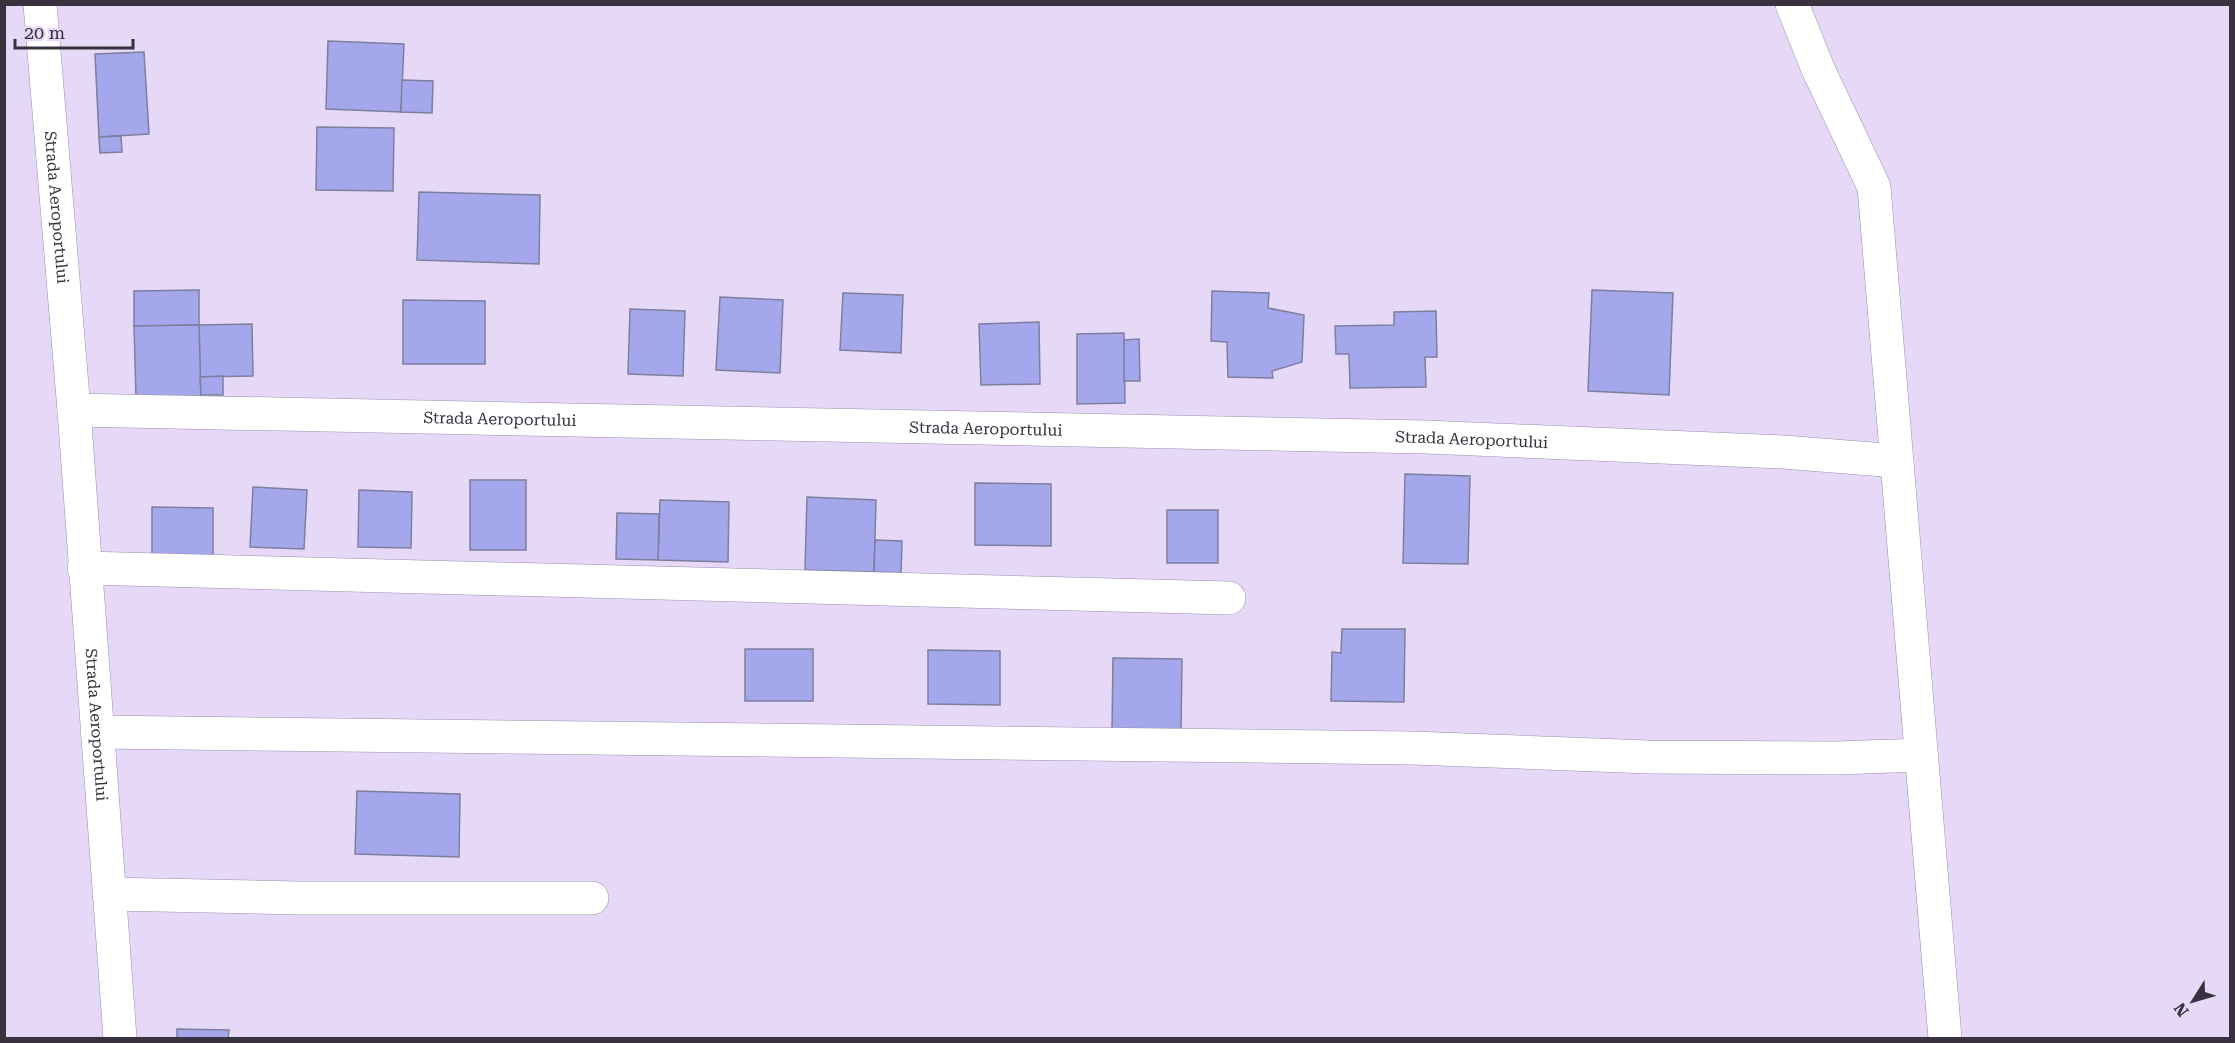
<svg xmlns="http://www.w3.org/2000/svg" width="2235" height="1043" font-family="'Roboto Serif',serif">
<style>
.building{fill:#a5a7ed;stroke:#7d7f9c;stroke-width:1.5}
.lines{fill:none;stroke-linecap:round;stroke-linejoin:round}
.minor-casing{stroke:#9b8fac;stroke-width:34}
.minor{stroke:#fff;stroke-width:33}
.labels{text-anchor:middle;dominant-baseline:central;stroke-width:5;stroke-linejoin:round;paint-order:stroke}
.street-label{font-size:16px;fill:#37323e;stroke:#e6d9f8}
</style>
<rect width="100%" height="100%" fill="#e6d9f8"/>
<g class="building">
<polygon points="328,41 404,44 401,112 326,109"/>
<polygon points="144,52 149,134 99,137 95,54"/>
<polygon points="402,80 433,81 432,113 401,112"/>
<polygon points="317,127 394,128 393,191 316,190"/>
<polygon points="121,136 122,152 100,153 99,137"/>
<polygon points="419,192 540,195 539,264 417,260"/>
<polygon points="199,290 199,325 134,326 134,291"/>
<polygon points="1592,290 1673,293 1669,395 1588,391"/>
<polygon points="1212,291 1269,293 1268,308 1304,315 1302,362 1272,371 1273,378 1228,377 1227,342 1211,341"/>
<polygon points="843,293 903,295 901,353 840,350"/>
<polygon points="720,297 783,300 780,373 716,370"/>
<polygon points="403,300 485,301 485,364 403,364"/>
<polygon points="630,309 685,311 683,376 628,374"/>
<polygon points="1436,311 1437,357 1425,357 1426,387 1350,388 1349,354 1336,354 1335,326 1394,325 1394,312"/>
<polygon points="1039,322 1040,384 981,385 979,324"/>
<polygon points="252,324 253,376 200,377 199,325"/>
<polygon points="199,325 201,397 136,398 134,326"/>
<polygon points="1124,333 1125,403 1077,404 1077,334"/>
<polygon points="1139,339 1140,381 1124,381 1124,340"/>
<polygon points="223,376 223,395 201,395 200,377"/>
<polygon points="1405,474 1470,476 1468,564 1403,563"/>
<rect x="470" y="480" width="56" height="70"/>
<polygon points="975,483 1051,484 1051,546 975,545"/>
<polygon points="253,487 307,490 304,549 250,547"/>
<polygon points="359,490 412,492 411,548 358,547"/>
<polygon points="807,497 876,500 874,572 805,570"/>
<polygon points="660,500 729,502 728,562 658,560"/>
<polygon points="152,507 213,508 213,557 152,556"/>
<rect x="1167" y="510" width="51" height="53"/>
<polygon points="617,513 659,514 658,560 616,559"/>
<polygon points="875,540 902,541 901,573 874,572"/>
<polygon points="1342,629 1405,629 1404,702 1331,701 1332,652 1341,653"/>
<rect x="745" y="649" width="68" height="52"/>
<polygon points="928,650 1000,651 1000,705 928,704"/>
<polygon points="1113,658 1182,659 1181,731 1112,730"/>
<polygon points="357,791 460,794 459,857 355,854"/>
<polygon points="177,1029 229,1030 228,1038 177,1038"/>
</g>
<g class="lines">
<g class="minor-casing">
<g id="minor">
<path id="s1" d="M40 4 74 410 120 1038"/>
<polyline points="1792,4 1818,69 1874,187 1945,1038"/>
<path id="s2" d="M74 410 1426 437 1783 452 1897 461"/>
<polyline points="84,568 1229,598"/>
<polyline points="97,732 1412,748 1648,757 1836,758 1921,755"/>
<polyline points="109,894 298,898 592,898"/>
</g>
</g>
<use href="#minor" class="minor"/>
</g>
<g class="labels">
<g class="street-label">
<text stroke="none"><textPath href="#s1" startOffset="204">Strada Aeroportului</textPath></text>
<text stroke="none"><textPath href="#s2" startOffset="426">Strada Aeroportului</textPath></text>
<text stroke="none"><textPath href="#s2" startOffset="912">Strada Aeroportului</textPath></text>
<text stroke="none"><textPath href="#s2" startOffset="1398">Strada Aeroportului</textPath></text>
<text stroke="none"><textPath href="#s1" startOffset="723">Strada Aeroportului</textPath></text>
</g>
</g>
<rect width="2235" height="1043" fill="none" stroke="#37323e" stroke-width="12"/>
<g transform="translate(2193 1001) rotate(233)" stroke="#e6d9f8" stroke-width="4.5" paint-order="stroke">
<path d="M0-4.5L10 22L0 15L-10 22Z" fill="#37323e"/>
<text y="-9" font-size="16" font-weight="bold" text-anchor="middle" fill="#37323e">N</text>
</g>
<path d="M15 39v9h118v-9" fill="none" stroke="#37323e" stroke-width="3"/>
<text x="24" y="39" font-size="18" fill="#37323e" stroke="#e6d9f8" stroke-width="4.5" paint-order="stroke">20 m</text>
</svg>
